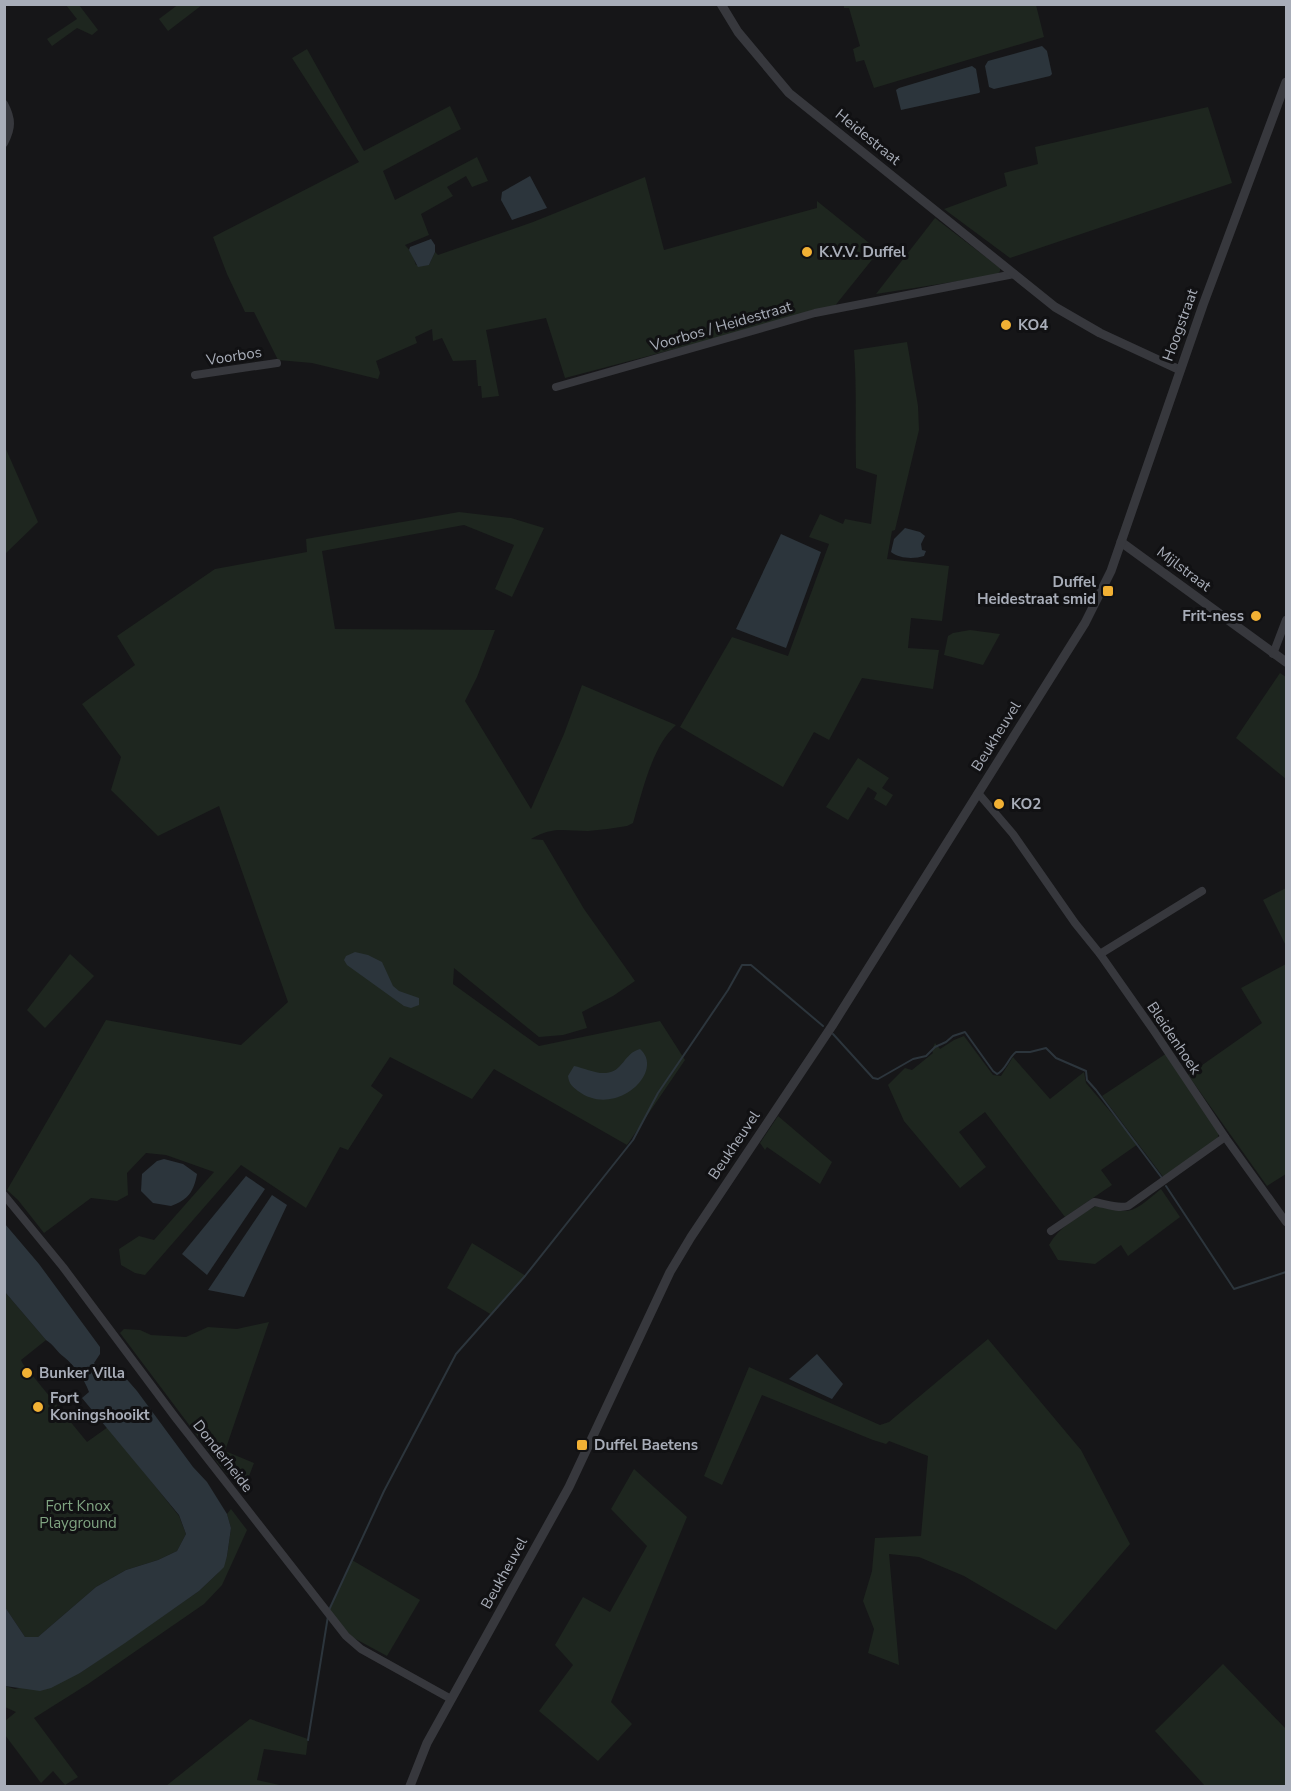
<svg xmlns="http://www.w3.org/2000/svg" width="1291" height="1791" font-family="'Nunito Sans',sans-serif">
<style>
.green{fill:#1e261f}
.water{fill:#2c353c}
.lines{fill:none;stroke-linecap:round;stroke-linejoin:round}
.stream{stroke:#2c353c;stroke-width:2}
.minor{stroke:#37383d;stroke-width:8}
.tertiary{stroke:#37383d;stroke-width:9}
.poi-dot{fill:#f2b134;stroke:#111113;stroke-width:2}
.labels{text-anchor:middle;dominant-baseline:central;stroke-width:6;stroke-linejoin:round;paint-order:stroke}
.street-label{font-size:15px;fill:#a8adb8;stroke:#111113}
.poi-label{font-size:15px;font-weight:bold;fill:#a8adb8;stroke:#111113;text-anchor:start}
.park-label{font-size:15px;fill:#7fa381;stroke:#111113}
</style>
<rect width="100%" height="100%" fill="#161618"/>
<g class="green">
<polygon points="179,4 202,5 168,31 159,19"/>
<polygon points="66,5 79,5 98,30 92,35 77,28 52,46 47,39 77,19"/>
<polygon points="844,5 1036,5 1044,37 874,88 864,60 856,62 853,49 860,46 849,8 844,8"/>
<polygon points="307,49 364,151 450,106 461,129 383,171 395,200 477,157 488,181 472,187 466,176 447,187 453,196 421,214 429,235 405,245 412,253 416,265 429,265 435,252 438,255 533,222 645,177 664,250 817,208 817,201 879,251 834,307 565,378 546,318 486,330 499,396 482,398 481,386 478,386 476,360 453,361 442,338 433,341 432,329 415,337 417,343 376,361 380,373 378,379 312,363 278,360 254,312 245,312 227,274 213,237 359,162 292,58"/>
<polygon points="1208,107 1232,183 1010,258 944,209 1007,186 1004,173 1038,164 1035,147"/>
<polygon points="935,218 1000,268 1000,271 997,275 876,294"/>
<path d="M907 342 918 406 919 430 895 530 892 531 887 559 949 566 942 621 911 618 908 648 939 650 933 689 862 678 829 740 814 732 783 787 680 727 732 637 788 656 829 544 809 537 820 514 843 524 845 519 871 524 877 475 856 468C855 429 857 390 854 350Z"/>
<polygon points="5,447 38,522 5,554 4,554"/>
<path d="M459 512 511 518 544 528 512 597 495 589 514 545 464 525 322 551 335 629 495 630 477 677 465 701 531 809 564 734 582 685 676 725C652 746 642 793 633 823L627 826C614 828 601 830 588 831 564 831 553 826 531 839L543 840 584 909 635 981 613 996 582 1012 587 1028 563 1035 539 1037 454 968 453 984 539 1046 660 1021 685 1060 627 1145 494 1069 472 1099 390 1057 371 1086 383 1095 348 1150 340 1147 306 1208 241 1165 145 1275 135 1273 121 1265 119 1249 139 1236 154 1240 214 1172 166 1155 146 1153 127 1173 128 1195 117 1201 91 1198 44 1233 18 1200 7 1190 106 1020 241 1045 288 1002 219 806 158 836 111 790 121 757 82 704 135 665 117 636 215 569 307 552 306 539Z"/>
<polygon points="970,630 1000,634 983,665 944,655 948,636 953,633"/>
<polygon points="1280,673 1286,677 1286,779 1236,738"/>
<polygon points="858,758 889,778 882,788 893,795 886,806 874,799 877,793 868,787 848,820 826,807"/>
<polygon points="1286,888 1286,946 1263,900"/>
<polygon points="70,954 94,976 45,1028 27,1010"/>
<polygon points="1286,964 1286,1174 1267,1186 1188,1075 1262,1023 1241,988"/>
<polygon points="964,1036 993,1075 1001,1076 1013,1057 1050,1099 1084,1072 1086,1083 1138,1144 1101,1170 1112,1185 1065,1217 985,1112 959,1132 986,1167 960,1188 904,1121 888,1085 905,1068 912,1070 933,1053 932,1050 935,1043 940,1049 954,1040"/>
<polygon points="1167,1053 1219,1133 1217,1140 1164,1178 1102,1096"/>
<polygon points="778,1116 832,1162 820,1184 767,1147 765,1150 760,1143"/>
<path d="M1161 1189 1180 1217 1128 1256 1121 1245 1095 1264 1058 1260 1049 1245C1059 1227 1078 1216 1096 1206 1133 1215 1132 1213 1161 1189Z"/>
<polygon points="472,1243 526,1276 492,1315 447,1288"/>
<polygon points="5,1292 46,1340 21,1360 23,1364 87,1442 108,1427 179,1516 186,1534 177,1551 158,1560 126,1570 96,1587 38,1637 25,1637 5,1607"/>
<polygon points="269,1322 225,1451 254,1463 243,1492 220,1466 120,1333 124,1329 140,1330 151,1335 186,1337 208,1327 237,1329"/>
<polygon points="988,1339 1081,1450 1130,1544 1056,1630 964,1576 919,1557 889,1554 899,1665 868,1653 874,1629 863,1601 872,1571 875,1538 921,1536 928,1456 889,1441 886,1444 873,1440 762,1395 722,1485 704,1476 749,1367 880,1425 889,1422"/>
<polygon points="634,1469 687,1517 611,1702 632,1724 598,1761 539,1711 573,1665 555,1645 583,1597 610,1612 647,1546 611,1509"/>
<polygon points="231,1509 247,1530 222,1585 204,1604 88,1684 34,1718 78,1777 65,1785 53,1771 41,1783 5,1735 5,1721 16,1712 5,1707 5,1686 15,1689 80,1673 199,1591 218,1573 227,1556 231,1528 227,1514"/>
<polygon points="352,1560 420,1600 387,1656 352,1637 329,1610"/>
<polygon points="1223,1664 1286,1729 1286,1786 1205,1786 1155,1731"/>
<polygon points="250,1719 308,1739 306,1755 264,1749 257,1780 284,1786 166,1786"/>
</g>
<g class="water">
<polygon points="1042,46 1047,51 1052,74 1050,76 994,89 989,87 985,66 988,61"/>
<polygon points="972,66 976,69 980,92 979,93 901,110 896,90 899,88"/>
<polygon points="530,176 547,208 512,220 501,200 502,192"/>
<polygon points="431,239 435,245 435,252 429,265 418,267 409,250 410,247"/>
<path d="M905 528 920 532 925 536 921 544 922 550 926 551 924 556C914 559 900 559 891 552L894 539Z"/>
<polygon points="781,534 821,552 786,648 736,629"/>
<polygon points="355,952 368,955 382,962 393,986 399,991 419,998 419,1005 411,1008 404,1006 347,965 344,960 346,956"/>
<path d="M640 1049C666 1072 615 1119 578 1091 572 1086 569 1084 568 1076L574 1066C584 1068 596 1074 606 1073 623 1072 624 1053 640 1049Z"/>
<path d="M164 1159 183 1164 197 1174C194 1191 188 1200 171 1206L153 1203 141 1191 142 1174 157 1161Z"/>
<polygon points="246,1176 265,1189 207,1275 182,1254"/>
<polygon points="272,1195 287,1205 244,1297 208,1290"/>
<path d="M5 1224 39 1264 100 1347V1354L94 1363 101 1371 112 1367 117 1368 137 1391 193 1467 207 1482 227 1514 231 1528 227 1556 224 1567 218 1573 199 1591 125 1643 80 1673 51 1688 40 1691 5 1686V1607L25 1637H38L96 1587 126 1570 158 1560 177 1551 186 1534 179 1515 82 1398 89 1392C84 1378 74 1365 64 1357 57 1352 54 1345 46 1340L5 1292Z"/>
<polygon points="817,1354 843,1384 832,1399 789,1379"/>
</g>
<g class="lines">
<g class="stream">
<path d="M833 1034 873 1078 878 1079 913 1059 926 1056 935 1047 946 1042 953 1036 965 1032 993 1071 997 1074C1006 1070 1008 1058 1016 1052H1030L1046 1048 1056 1058 1086 1071 1087 1080 1096 1090 1162 1178"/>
<polyline points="1166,1186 1234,1289 1286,1272"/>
<polyline points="329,1610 384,1491 456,1354 525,1276 633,1140 658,1093 728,990 742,965 751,965 823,1026"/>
<polyline points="308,1740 328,1616"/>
</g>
<g class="minor">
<path d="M4 104C12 119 12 128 4 143"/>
<polyline points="195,375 277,363"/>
<polyline points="556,387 815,313 1014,274"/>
<polyline points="1273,654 1286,620"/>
<polyline points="978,793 1013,834 1075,923 1100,954 1154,1031 1225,1137 1286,1222"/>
<polyline points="1100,954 1202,891"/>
<polyline points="4,1195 63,1267 175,1417 346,1636 361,1649 451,1699"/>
<path d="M1051 1231 1094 1202C1106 1204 1117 1209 1128 1206L1225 1137"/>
</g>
<g class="tertiary">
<polyline points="721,4 738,32 789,93 1014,274 1055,307 1100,333 1180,370"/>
<polyline points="1121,542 1286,662"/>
<polyline points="410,1786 427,1743 569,1487 670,1272 691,1237 832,1026 1085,623 1111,571 1203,305 1286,82"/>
</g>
</g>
<g class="poi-dot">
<circle cx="807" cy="252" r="6"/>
<circle cx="1006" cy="325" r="6"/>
<rect x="1102" y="585" width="12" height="12" rx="3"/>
<circle cx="1256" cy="616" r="6"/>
<circle cx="999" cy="804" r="6"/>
<circle cx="27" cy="1373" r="6"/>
<circle cx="38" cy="1407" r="6"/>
<rect x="576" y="1439" width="12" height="12" rx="3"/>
</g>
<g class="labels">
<g class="street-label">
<text transform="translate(868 137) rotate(39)">Heidestraat</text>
<text transform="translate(1180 325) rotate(-70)">Hoogstraat</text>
<text transform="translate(721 326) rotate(-16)">Voorbos / Heidestraat</text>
<text transform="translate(234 356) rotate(-9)">Voorbos</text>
<text transform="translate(1184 569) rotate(37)">Mijlstraat</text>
<text transform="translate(996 736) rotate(-58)">Beukheuvel</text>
<text transform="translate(1174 1038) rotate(56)">Bleidenhoek</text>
<text transform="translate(734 1145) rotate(-56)">Beukheuvel</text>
<text transform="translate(223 1456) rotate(52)">Donderheide</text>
<text transform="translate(504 1573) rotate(-61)">Beukheuvel</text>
</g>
<g class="poi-label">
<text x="819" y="252">K.V.V. Duffel</text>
<text x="1018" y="325">KO4</text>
<text x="1096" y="582" text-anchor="end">Duffel<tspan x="1096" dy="17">Heidestraat smid</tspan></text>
<text x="1244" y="616" text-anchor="end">Frit-ness</text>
<text x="1011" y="804">KO2</text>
<text x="39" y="1373">Bunker Villa</text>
<text x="50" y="1398">Fort<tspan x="50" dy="17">Koningshooikt</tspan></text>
<text x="594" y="1445">Duffel Baetens</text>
</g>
<g class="park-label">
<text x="78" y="1506">Fort Knox<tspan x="78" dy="17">Playground</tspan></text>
</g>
</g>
<rect width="1291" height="1791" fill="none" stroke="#a8adb8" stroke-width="12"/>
</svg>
